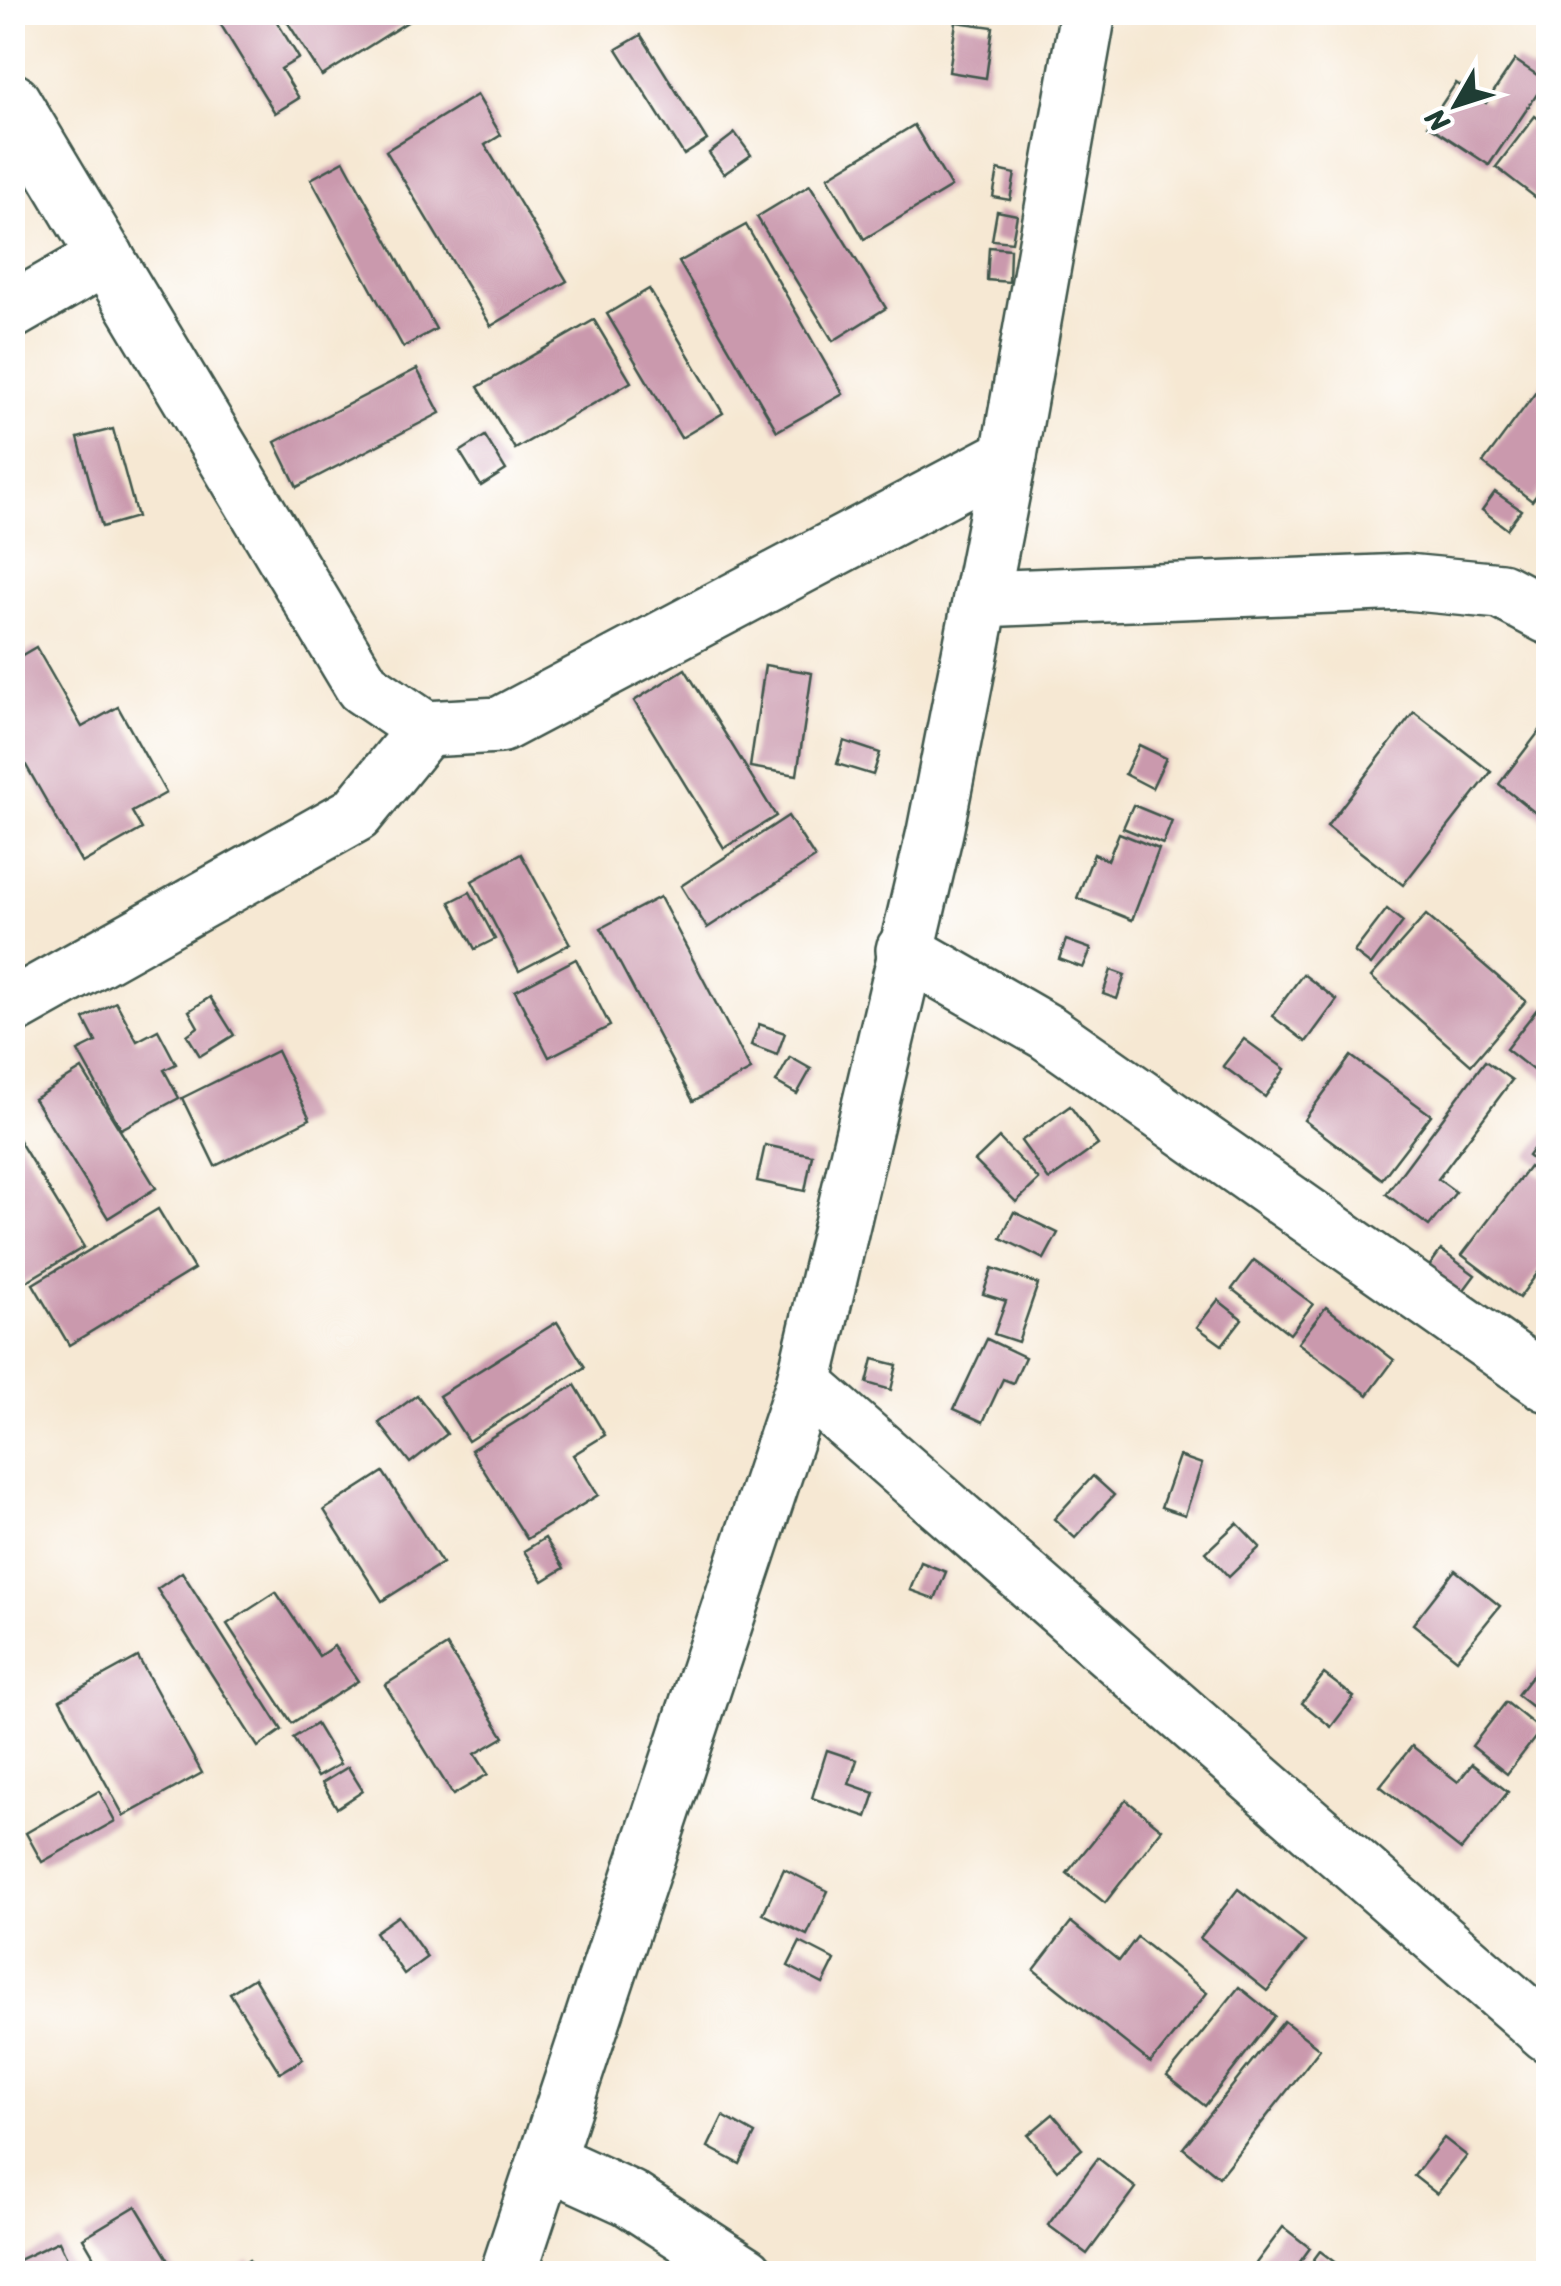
<svg xmlns="http://www.w3.org/2000/svg" width="1561" height="2286" font-family="Sriracha,sans-serif">
<style>
.building{fill:#ca99ad}
.lines{fill:none;stroke-linecap:round;stroke-linejoin:round}
.street-casing{stroke:#3f574c;stroke-width:60}
.secondary-casing{stroke:#3f574c;stroke-width:60}
.street{stroke:#fff;stroke-width:55}
.secondary{stroke:#fff;stroke-width:55}
</style>
<rect width="100%" height="100%" fill="#fff"/>
<filter id="ink" filterUnits="userSpaceOnUse"><feTurbulence type="fractalNoise" baseFrequency=".01" numOctaves="2"/><feDisplacementMap in="SourceGraphic" scale="20" xChannelSelector="R" yChannelSelector="G"/><feConvolveMatrix kernelMatrix="1 2 1 2 8 2 1 2 1" color-interpolation-filters="sRGB"/></filter>
<filter id="wash" filterUnits="userSpaceOnUse"><feTurbulence type="fractalNoise" baseFrequency=".0048" numOctaves="4" result="noise"/><feDisplacementMap in="SourceGraphic" scale="40" xChannelSelector="R" yChannelSelector="G"/><feGaussianBlur stdDeviation="2.25" result="paint"/><feColorMatrix in="noise" values="0 0 0 0 0 0 0 0 0 0 0 0 0 0 0 0 0 1.4 0 .05"/><feComposite in="paint" operator="in"/></filter>
<g filter="url(#wash)">
<rect width="100%" height="100%" fill="#f6e8d3"/>
<g id="blocks">
<g class="building">
<polygon points="213,12 271,12 299,58 281,69 299,98 275,113"/>
<polygon points="281,12 408,12 412,19 322,76"/>
<polygon points="956,22 993,27 986,78 949,72"/>
<polygon points="641,35 707,140 684,155 617,49"/>
<polygon points="1515,60 1546,81 1489,165 1428,125 1456,83 1486,103"/>
<polygon points="477,95 501,135 485,145 567,281 491,326 386,151"/>
<polygon points="1535,116 1548,126 1548,207 1496,167"/>
<polygon points="914,125 951,187 864,239 828,177"/>
<polygon points="735,133 751,155 724,174 709,153"/>
<polygon points="344,161 436,329 403,347 311,179"/>
<polygon points="998,170 1015,174 1010,200 993,197"/>
<polygon points="810,185 886,308 833,341 757,217"/>
<polygon points="997,211 1017,215 1012,242 992,240"/>
<polygon points="746,225 843,394 777,431 679,262"/>
<polygon points="989,247 1010,249 1009,282 987,280"/>
<polygon points="649,289 723,413 681,438 607,314"/>
<polygon points="594,320 631,382 515,449 478,387"/>
<polygon points="417,369 440,413 297,487 275,442"/>
<polygon points="1548,376 1548,480 1532,501 1483,463"/>
<polygon points="113,429 137,517 102,527 78,438"/>
<polygon points="485,436 506,470 481,486 460,452"/>
<polygon points="1495,492 1521,510 1507,529 1482,510"/>
<polygon points="36,647 82,727 118,707 166,793 132,812 142,829 82,863 12,741 12,661"/>
<polygon points="765,665 812,673 797,775 750,767"/>
<polygon points="685,669 776,816 724,848 634,701"/>
<polygon points="1414,712 1491,772 1403,885 1327,826"/>
<polygon points="1548,720 1548,823 1499,784"/>
<polygon points="844,741 880,753 873,775 837,764"/>
<polygon points="1139,745 1166,758 1152,788 1125,774"/>
<polygon points="1133,805 1172,821 1163,844 1123,828"/>
<polygon points="788,816 815,858 707,928 681,886"/>
<polygon points="1119,833 1159,849 1132,920 1077,898 1094,854 1108,860"/>
<polygon points="521,854 570,944 519,971 472,881"/>
<polygon points="470,892 495,939 475,949 450,902"/>
<polygon points="660,897 751,1070 693,1101 601,928"/>
<polygon points="1387,909 1403,922 1371,965 1354,952"/>
<polygon points="1426,915 1526,1001 1471,1065 1371,977"/>
<polygon points="1066,940 1091,949 1083,968 1059,959"/>
<polygon points="576,959 610,1026 549,1057 515,991"/>
<polygon points="1111,970 1125,975 1117,999 1103,994"/>
<polygon points="1303,974 1337,1000 1306,1042 1272,1016"/>
<polygon points="210,997 234,1035 200,1056 187,1035 198,1027 189,1011"/>
<polygon points="116,1002 137,1041 158,1030 176,1064 164,1070 179,1098 121,1129 78,1051 96,1042 84,1019"/>
<polygon points="1541,1004 1548,1010 1548,1082 1506,1049"/>
<polygon points="759,1024 785,1033 777,1055 751,1045"/>
<polygon points="1244,1039 1285,1069 1265,1097 1223,1066"/>
<polygon points="277,1051 310,1119 215,1166 182,1098"/>
<polygon points="1351,1056 1431,1115 1382,1179 1304,1120"/>
<polygon points="790,1057 811,1069 797,1094 776,1082"/>
<polygon points="1485,1061 1512,1080 1438,1179 1456,1192 1429,1226 1386,1194"/>
<polygon points="82,1069 156,1188 108,1218 34,1099"/>
<polygon points="1070,1106 1098,1145 1049,1180 1021,1141"/>
<polygon points="12,1129 84,1247 12,1290"/>
<polygon points="1548,1129 1548,1172 1528,1156"/>
<polygon points="999,1138 1039,1180 1016,1202 975,1161"/>
<polygon points="765,1145 812,1155 805,1191 757,1181"/>
<polygon points="1529,1167 1548,1181 1548,1259 1519,1298 1462,1255"/>
<polygon points="158,1209 194,1269 69,1345 33,1284"/>
<polygon points="1014,1212 1058,1233 1044,1259 1001,1238"/>
<polygon points="1441,1250 1475,1275 1458,1298 1425,1272"/>
<polygon points="1254,1260 1313,1304 1290,1334 1232,1289"/>
<polygon points="992,1268 1038,1284 1018,1342 994,1334 1006,1301 983,1294"/>
<polygon points="1218,1300 1242,1319 1222,1345 1197,1327"/>
<polygon points="1326,1307 1394,1360 1368,1395 1298,1343"/>
<polygon points="557,1322 585,1367 468,1441 439,1396"/>
<polygon points="987,1339 1025,1357 1013,1383 1003,1379 983,1422 954,1409"/>
<polygon points="873,1359 897,1365 891,1390 867,1383"/>
<polygon points="575,1385 605,1435 573,1455 598,1495 527,1539 471,1450"/>
<polygon points="417,1395 447,1434 410,1463 379,1423"/>
<polygon points="1179,1456 1202,1464 1185,1515 1161,1507"/>
<polygon points="383,1472 442,1563 382,1601 324,1510"/>
<polygon points="1093,1476 1114,1495 1075,1538 1054,1519"/>
<polygon points="1237,1523 1260,1547 1229,1577 1206,1552"/>
<polygon points="545,1538 564,1568 543,1581 524,1551"/>
<polygon points="921,1562 946,1572 935,1599 910,1590"/>
<polygon points="1455,1570 1500,1606 1457,1659 1413,1624"/>
<polygon points="182,1572 282,1730 258,1747 157,1589"/>
<polygon points="276,1592 319,1656 334,1646 358,1681 292,1723 227,1624"/>
<polygon points="447,1646 504,1737 475,1754 488,1774 453,1795 385,1685"/>
<polygon points="1548,1655 1548,1704 1541,1714 1517,1695"/>
<polygon points="138,1657 202,1773 124,1816 60,1700"/>
<polygon points="1324,1674 1354,1697 1331,1727 1302,1703"/>
<polygon points="1506,1702 1541,1730 1507,1774 1472,1746"/>
<polygon points="316,1724 340,1764 317,1777 293,1738"/>
<polygon points="1412,1746 1458,1782 1472,1764 1508,1792 1461,1850 1380,1786"/>
<polygon points="827,1750 857,1760 849,1784 875,1793 867,1817 812,1798"/>
<polygon points="348,1767 363,1791 337,1808 322,1783"/>
<polygon points="99,1791 115,1821 42,1862 26,1833"/>
<polygon points="1126,1800 1162,1829 1105,1903 1067,1873"/>
<polygon points="784,1869 828,1891 807,1935 763,1914"/>
<polygon points="1238,1889 1305,1942 1267,1991 1200,1938"/>
<polygon points="398,1916 427,1957 404,1974 375,1932"/>
<polygon points="1071,1922 1119,1961 1137,1937 1207,1993 1151,2063 1034,1970"/>
<polygon points="800,1942 835,1960 823,1984 788,1966"/>
<polygon points="254,1978 303,2059 280,2073 230,1993"/>
<polygon points="1239,1987 1275,2016 1205,2106 1167,2076"/>
<polygon points="1284,2021 1320,2049 1219,2177 1183,2148"/>
<polygon points="1053,2114 1082,2149 1057,2170 1028,2135"/>
<polygon points="723,2116 755,2134 740,2164 708,2147"/>
<polygon points="1444,2138 1467,2156 1437,2194 1414,2176"/>
<polygon points="1098,2158 1136,2188 1087,2254 1048,2225"/>
<polygon points="136,2206 177,2274 104,2274 83,2238"/>
<polygon points="1283,2227 1310,2248 1291,2274 1248,2274"/>
<polygon points="59,2241 72,2269 62,2274 20,2274 14,2262"/>
<polygon points="1320,2251 1350,2274 1303,2274"/>
<polygon points="249,2260 258,2274 229,2274"/>
</g>
</g>
</g>
<g filter="url(#ink)">
<use href="#blocks" fill-opacity="0" stroke="#3f574c" stroke-width="2.5"/>
<g class="lines">
<g class="street-casing">
<g id="street">
<polyline points="12,101 363,687 425,729 500,725 1009,456"/>
<polyline points="12,311 106,257"/>
<polyline points="981,599 1406,582 1501,591 1548,616"/>
<polyline points="904,950 1047,1032 1548,1384"/>
<polyline points="12,1007 356,814 425,729"/>
<polyline points="804,1384 1548,2034"/>
<polyline points="548,2161 629,2198 746,2274"/>
</g>
</g>
<g class="secondary-casing">
<polyline id="secondary" points="508,2274 804,1384 935,832 1009,456 1088,12"/>
</g>
<use href="#street" class="street"/>
<use href="#secondary" class="secondary"/>
</g>
</g>
<rect width="1561" height="2286" fill="none" stroke="#fff" stroke-width="50"/>
<g transform="translate(1456 105) rotate(231)" stroke="#ffffff" stroke-width="8" paint-order="stroke">
<path d="M0-8L18 38L0 25L-18 38Z" fill="#1f3d34"/>
<text y="-15" font-size="28" font-weight="bold" text-anchor="middle" fill="#1f3d34">N</text>
</g>
</svg>
